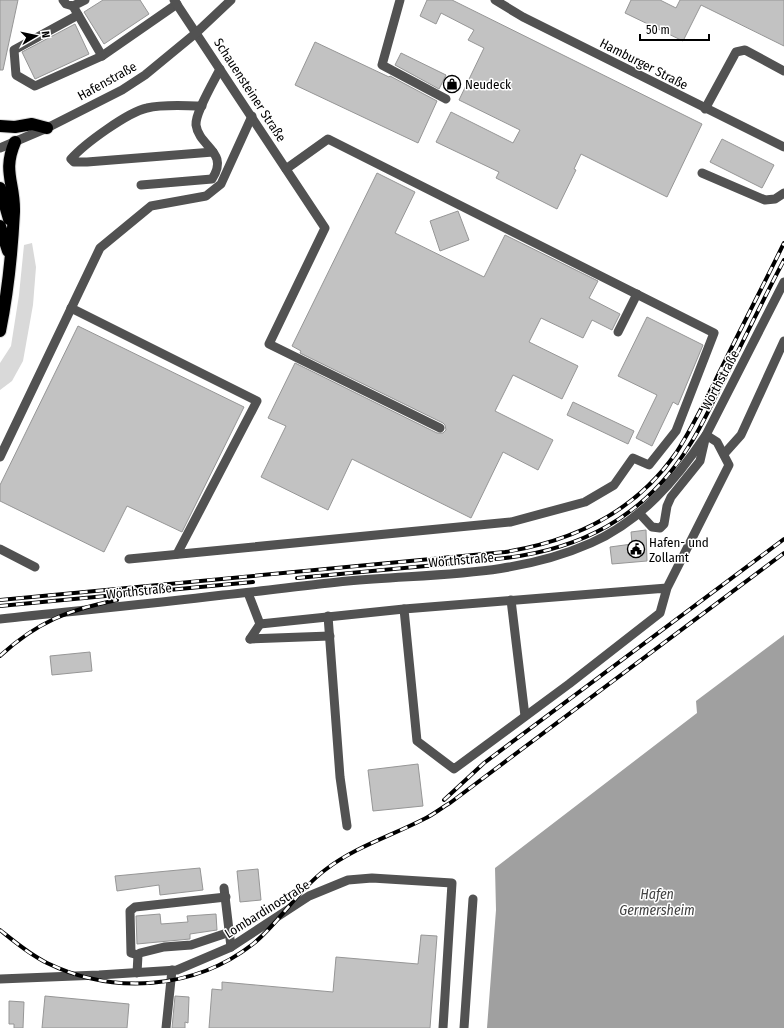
<svg xmlns="http://www.w3.org/2000/svg" width="784" height="1028" font-family="'Fira Sans Condensed',sans-serif">
<style>
.green{fill:#d9d9d9}
.water{fill:#a0a0a0}
.building{fill:#c2c2c2;stroke:#969696}
.lines{fill:none;stroke-linecap:round;stroke-linejoin:round}
.highway-casing{stroke:#dbdbdb;stroke-width:14}
.minor{stroke:#525252;stroke-width:9}
.highway{stroke:#000;stroke-width:12}
.rail-casing{stroke:#000;stroke-width:4}
.rail{stroke:#fff;stroke-width:2.5;stroke-dasharray:8;stroke-linecap:butt}
.labels{text-anchor:middle;dominant-baseline:central;stroke-width:3;stroke-linejoin:round;paint-order:stroke}
.street-label{font-size:13px;fill:#000;stroke:#fff}
.poi-label{font-size:13px;fill:#000;stroke:#fff;text-anchor:start}
.water-label{font-size:14px;font-style:italic;fill:#414141;stroke:#fff}
</style>
<rect width="100%" height="100%" fill="#fff"/>
<polygon class="green" points="32,243 36,267 33,305 23,361 12,381 0,390 0,363 11,346 19,295 24,245"/>
<polygon class="water" points="784,635 784,1028 487,1028 496,910 495,868 697,713 696,701"/>
<g class="building">
<polygon points="0,0 18,0 3,70 0,70"/>
<polygon points="103,0 140,0 149,14 104,44 84,12"/>
<polygon points="427,0 452,0 702,124 667,197 581,154 574,169 576,170 557,209 496,178 499,172 436,142 451,112 513,143 520,130 459,100 484,48 468,40 474,30 441,13 436,24 420,16"/>
<polygon points="631,0 660,0 676,8 680,0 784,0 784,46 701,5 683,41 625,13"/>
<polygon points="75,24 89,54 35,79 22,52"/>
<polygon points="315,42 389,77 390,76 437,101 418,143 295,85"/>
<polygon points="401,53 446,75 439,89 395,65"/>
<polygon points="722,139 774,165 762,188 710,162"/>
<polygon points="377,173 415,192 395,233 484,277 505,235 598,281 589,298 620,314 612,330 592,320 583,338 541,318 529,342 578,366 562,399 513,375 495,411 553,440 538,470 503,452 471,518 352,459 328,510 261,477 286,426 268,418 295,363 437,433 443,433 446,430 445,425 443,423 300,353 301,351 292,346"/>
<polygon points="458,211 469,240 440,251 430,221"/>
<polygon points="647,317 703,345 678,405 673,402 652,446 636,438 657,395 618,376"/>
<polygon points="78,326 244,407 182,532 127,506 104,552 0,501 0,485"/>
<polygon points="573,402 634,431 628,444 567,415"/>
<polygon points="646,530 647,561 612,564 610,547 632,544 631,532"/>
<polygon points="90,652 92,671 52,675 50,656"/>
<polygon points="418,764 423,806 373,811 368,770"/>
<polygon points="200,868 203,890 160,895 159,885 117,891 115,876"/>
<polygon points="258,869 261,900 240,902 237,871"/>
<polygon points="160,914 161,924 188,922 187,916 216,914 217,930 190,934 190,939 137,944 136,916"/>
<polygon points="421,935 437,936 430,1028 209,1028 212,989 222,990 222,982 333,992 336,957 418,964"/>
<polygon points="45,996 129,1004 127,1028 42,1028"/>
<polygon points="175,996 189,997 188,1023 185,1022 185,1028 172,1028"/>
<polygon points="9,1001 24,1002 23,1028 14,1028 14,1024 9,1024"/>
</g>
<g class="lines">
<g class="highway-casing">
<g id="highway">
<polyline points="0,126 15,127 32,124 47,128"/>
<polyline points="0,188 9,219"/>
<polyline points="0,226 8,251"/>
<path d="M0 331C8 292 12 251 14 212 15 183 2 172 15 142"/>
</g>
</g>
<g class="minor">
<polyline points="63,0 66,4 73,6"/>
<polyline points="85,0 73,6 102,56 177,4"/>
<polyline points="174,0 325,228 269,344 440,428"/>
<polyline points="400,0 382,65 446,99"/>
<polyline points="495,0 523,17 784,147"/>
<polyline points="78,15 14,50 16,75 35,86 102,56"/>
<path d="M202 106C184 106 164 104 147 108 128 112 84 144 71 159L74 162H87L213 152"/>
<polyline points="705,109 736,52 745,50 784,71"/>
<polyline points="0,148 47,128 122,90 145,75 196,33 231,0"/>
<polyline points="702,173 765,200 775,199 784,193"/>
<path d="M141 185 212 179C230 152 199 147 196 125 195 113 214 81 220 69"/>
<polyline points="71,308 257,401 177,554"/>
<polyline points="618,332 637,294"/>
<polyline points="724,454 741,435 784,341"/>
<polyline points="0,457 100,248 151,206 206,196 221,184 252,116"/>
<polyline points="640,514 652,527 660,528 664,524 667,506 671,497 700,461 706,435 717,442 729,465 667,588 404,609 417,741 454,769 569,684 660,613 667,588"/>
<polyline points="0,549 35,567"/>
<polyline points="129,559 511,522 585,502 614,485 633,458 649,465 676,431 714,333 328,139 286,169"/>
<polyline points="248,593 260,624 404,609"/>
<polyline points="511,600 525,716"/>
<polyline points="328,616 340,777 347,826"/>
<path d="M0 619C74 611 149 604 223 595 265 591 306 585 348 581 432 573 512 578 591 543 641 521 676 480 706 435L784 282"/>
<polyline points="250,639 330,636"/>
<polyline points="250,639 260,624"/>
<polyline points="224,888 231,947"/>
<polyline points="138,955 131,953 130,911 135,907 226,897"/>
<polyline points="137,973 138,955 140,953 164,947 191,945 230,932"/>
<polyline points="0,979 99,975 177,970 231,947 309,896 348,880 372,878 452,883 443,1028"/>
<polyline points="166,1028 172,970"/>
<polyline points="464,1028 473,899"/>
</g>
<use href="#highway" class="highway"/>
<g class="rail-casing">
<g id="rail">
<path d="M496 559C579 551 644 518 689 446 702 426 712 403 723 382 743 341 763 300 784 260"/>
<polyline points="297,578 458,563"/>
<path d="M0 600 505 552C574 541 635 512 676 453 694 425 708 395 723 365 743 324 764 284 784 243"/>
<polyline points="0,606 253,582"/>
<path d="M0 656C37 622 68 610 117 600"/>
<polyline points="444,800 484,763 784,539"/>
<path d="M0 930C15 942 29 954 47 963 113 995 194 990 253 944 280 922 297 891 325 870 355 847 391 836 424 819 433 815 441 808 450 803L784 553"/>
</g>
</g>
<use href="#rail" class="rail"/>
</g>
<defs>
<g id="shop-ring" transform="scale(0.9)"><circle r="9.5" fill="#fff" stroke="#000" stroke-width="1.5"/><path d="M-5-2.5h2.3a2.7 3.5 0 0 1 5.4 0H5L5.5 6h-11ZM-1.5-2.5h3a1.5 2.3 0 0 0-3 0Z" fill="#000"/></g>
<g id="civic-ring" transform="scale(0.9)"><circle r="9.5" fill="#fff" stroke="#000" stroke-width="1.5"/><path d="M-.6-6.5H3V-4.5H.6V-3L4-1V1h2V6H-6V1h2V-1L-.6-3ZM-1.2 2.5V6h2.4V2.5Z" fill="#000"/></g>
</defs>
<g fill-rule="evenodd">
<use href="#shop-ring" x="452" y="84"/>
<use href="#civic-ring" x="636" y="549"/>
</g>
<g class="labels">
<g class="street-label">
<text transform="translate(644 64) rotate(27)">Hamburger Straße</text>
<text transform="translate(107 81) rotate(-29)">Hafenstraße</text>
<text transform="translate(250 90) rotate(57)">Schauensteiner Straße</text>
<text transform="translate(720 380) rotate(-62)">Wörthstraße</text>
<text transform="translate(461 560) rotate(-5)">Wörthstraße</text>
<text transform="translate(139 591) rotate(-6)">Wörthstraße</text>
<text transform="translate(267 909) rotate(-32)">Lombardinostraße</text>
</g>
<g class="poi-label">
<text x="465" y="84">Neudeck</text>
<text x="649" y="542">Hafen- und<tspan x="649" dy="15">Zollamt</tspan></text>
</g>
<g class="water-label">
<text x="657" y="894">Hafen<tspan x="657" dy="16">Germersheim</tspan></text>
</g>
</g>
<g transform="translate(36 36) rotate(81)" stroke="#ffffff" stroke-width="3" paint-order="stroke">
<path d="M0-3L7 15L0 10L-7 15Z" fill="#000000"/>
<text y="-6" font-size="11" font-weight="bold" text-anchor="middle" fill="#000000">N</text>
</g>
<path d="M640 34v6h69v-6" fill="none" stroke="#000000" stroke-width="2"/>
<text x="646" y="34" font-size="12" fill="#000000" stroke="#ffffff" stroke-width="3" paint-order="stroke">50 m</text>
</svg>
